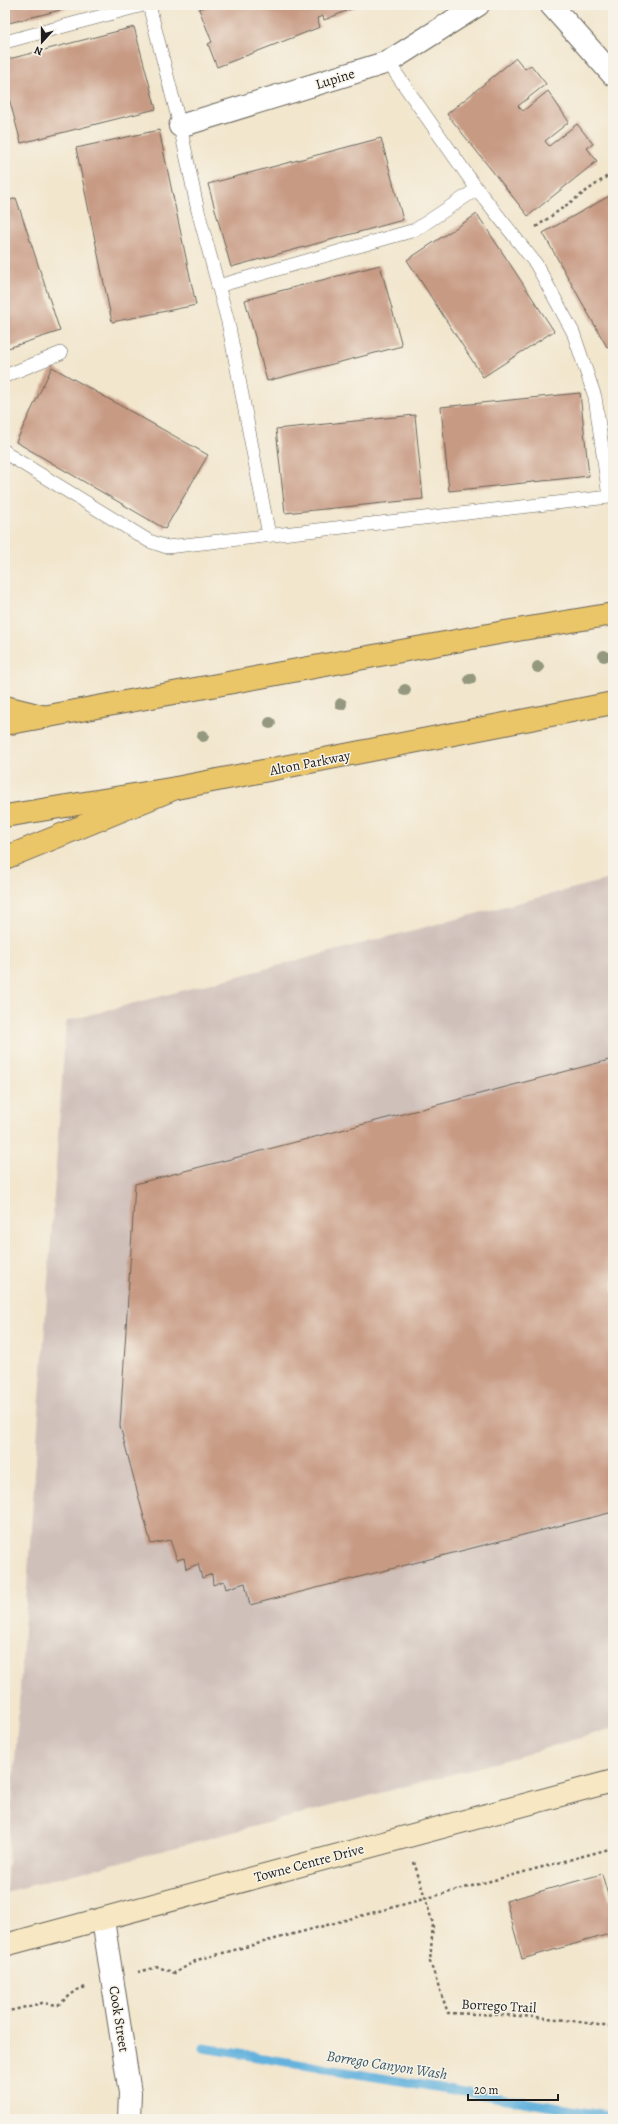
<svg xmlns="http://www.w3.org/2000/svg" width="618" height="2124" font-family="Alegreya,serif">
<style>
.industrial{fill:#cfc0ba}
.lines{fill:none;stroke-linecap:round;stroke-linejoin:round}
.stream{stroke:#64b2dd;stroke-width:9}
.building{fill:#c79a83}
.lane-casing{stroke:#67635a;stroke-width:14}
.street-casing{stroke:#67635a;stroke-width:24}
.secondary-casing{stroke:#67635a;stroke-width:24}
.primary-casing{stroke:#67635a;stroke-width:24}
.highway-casing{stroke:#67635a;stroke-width:24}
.path{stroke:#67635a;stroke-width:2.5;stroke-dasharray:3 3;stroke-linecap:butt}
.lane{stroke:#fff;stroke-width:13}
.street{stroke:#fff;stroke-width:22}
.secondary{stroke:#f7e8c3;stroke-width:22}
.primary{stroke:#ebc669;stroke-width:22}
.highway{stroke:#ebc669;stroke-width:22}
.tree{fill:#93987e}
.labels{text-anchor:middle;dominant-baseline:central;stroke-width:3;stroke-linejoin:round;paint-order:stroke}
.street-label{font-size:14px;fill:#1c1c1c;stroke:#f7f3e8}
.water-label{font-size:15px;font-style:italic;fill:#395869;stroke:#f7f3e8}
</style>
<rect width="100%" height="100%" fill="#f7f3e8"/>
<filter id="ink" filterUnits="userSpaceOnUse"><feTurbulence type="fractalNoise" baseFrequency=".025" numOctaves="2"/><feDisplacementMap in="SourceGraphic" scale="8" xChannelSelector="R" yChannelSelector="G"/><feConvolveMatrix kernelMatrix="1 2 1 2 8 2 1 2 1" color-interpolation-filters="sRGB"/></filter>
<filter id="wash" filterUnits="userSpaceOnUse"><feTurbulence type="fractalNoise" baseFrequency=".012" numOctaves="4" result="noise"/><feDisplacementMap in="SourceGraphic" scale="16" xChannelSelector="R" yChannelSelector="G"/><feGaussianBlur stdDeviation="0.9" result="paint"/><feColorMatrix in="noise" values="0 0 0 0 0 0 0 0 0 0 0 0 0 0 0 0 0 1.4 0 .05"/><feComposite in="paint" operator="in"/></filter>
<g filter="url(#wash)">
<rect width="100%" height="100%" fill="#f2e6cd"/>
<polygon class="industrial" points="613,878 613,1728 513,1758 6,1892 66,1021"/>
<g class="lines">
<polyline class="stream" points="204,2048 613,2117"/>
</g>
<g id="blocks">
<g class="building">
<polygon points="5,5 76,5 76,6 5,24"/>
<polygon points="208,5 361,5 324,20 323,16 317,18 320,27 217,67 208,44 212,42 199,9"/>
<polygon points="134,27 156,109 21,143 5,83 5,60"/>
<polygon points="516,58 525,69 531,65 546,84 518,106 523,111 548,91 569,122 545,141 549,146 577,124 593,144 587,148 597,161 528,216 447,114"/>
<polygon points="159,130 196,305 112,322 76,148"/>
<polygon points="381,138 403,220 231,267 208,184"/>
<polygon points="613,194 613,344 607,347 543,233"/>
<polygon points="16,198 60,331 5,349 5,202"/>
<polygon points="477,214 554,331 483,377 407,260"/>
<polygon points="380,265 402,346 267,381 245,300"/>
<polygon points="52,367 208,455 165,529 16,442"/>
<polygon points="580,393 589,476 449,491 441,407"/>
<polygon points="415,415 423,499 285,513 276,429"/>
<polygon points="613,1059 613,1512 250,1605 245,1583 226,1589 224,1581 213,1585 212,1574 202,1578 198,1564 186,1569 184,1558 177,1560 170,1540 151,1544 120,1426 135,1184"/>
<polygon points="602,1874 613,1913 613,1933 522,1959 506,1901"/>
</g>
</g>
</g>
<g filter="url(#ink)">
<use href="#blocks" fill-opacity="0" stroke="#67635a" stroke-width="1"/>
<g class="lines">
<g class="lane-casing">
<g id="lane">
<polyline points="149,5 180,126 198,211 228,322 269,535"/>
<polyline points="5,42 143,5"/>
<polyline points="218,286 415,230 477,189"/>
<polyline points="5,376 61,353"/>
<polyline points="5,451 7,454 149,541 167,547 609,497 595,397 573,332 536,264 477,189 388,62"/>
</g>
</g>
<g class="street-casing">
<g id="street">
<polyline points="551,5 613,75"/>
<polyline points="180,126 388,62 478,5"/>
<polyline points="103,1920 130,2093 129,2119"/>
</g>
</g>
<g class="secondary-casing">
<polyline id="secondary" points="5,1945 613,1781"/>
</g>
<g class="primary-casing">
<g id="primary">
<polyline points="5,724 499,633 613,614"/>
<polyline points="5,816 176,788 613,703"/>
</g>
</g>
<g class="highway-casing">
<g id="highway">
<polyline points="5,707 45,717"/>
<polyline points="5,858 176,788"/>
</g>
</g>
<g class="path">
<polyline points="536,227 613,172"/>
<path d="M414 1862 433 1924 430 1962 448 2013C504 2015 559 2016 613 2028"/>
<polyline points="138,1972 158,1967 175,1973 197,1960 613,1848"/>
<polyline points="5,2012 42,2003 58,2005 77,1990 86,1987"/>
</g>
<use href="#lane" class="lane"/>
<use href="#street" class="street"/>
<use href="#secondary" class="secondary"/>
<use href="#primary" class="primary"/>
<use href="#highway" class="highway"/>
</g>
<g class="tree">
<circle cx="604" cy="656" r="6"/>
<circle cx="538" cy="667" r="6"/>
<circle cx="470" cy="679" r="6"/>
<circle cx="405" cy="690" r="6"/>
<circle cx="341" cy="704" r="6"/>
<circle cx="270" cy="723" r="6"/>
<circle cx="203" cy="736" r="6"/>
</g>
</g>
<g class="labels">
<g class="street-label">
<text transform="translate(335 79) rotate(-17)">Lupine</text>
<text transform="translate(310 763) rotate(-11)">Alton Parkway</text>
<text transform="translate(309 1863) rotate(-15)">Towne Centre Drive</text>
<text transform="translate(499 2006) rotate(3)">Borrego Trail</text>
<text transform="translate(119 2019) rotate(81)">Cook Street</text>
</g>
<g class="water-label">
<text transform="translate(387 2065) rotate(9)">Borrego Canyon Wash</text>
</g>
</g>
<rect width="618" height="2124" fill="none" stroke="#f7f3e8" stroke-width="20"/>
<g transform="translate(42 42) rotate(201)" stroke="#f7f3e8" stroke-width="3" paint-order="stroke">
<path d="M0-3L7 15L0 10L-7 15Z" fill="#1c1c1c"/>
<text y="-6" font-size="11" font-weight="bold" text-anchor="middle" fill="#1c1c1c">N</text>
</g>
<path d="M468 2094v6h90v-6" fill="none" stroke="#1c1c1c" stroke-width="2"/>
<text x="474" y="2094" font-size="12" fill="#1c1c1c" stroke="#f7f3e8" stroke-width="3" paint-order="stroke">20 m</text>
</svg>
